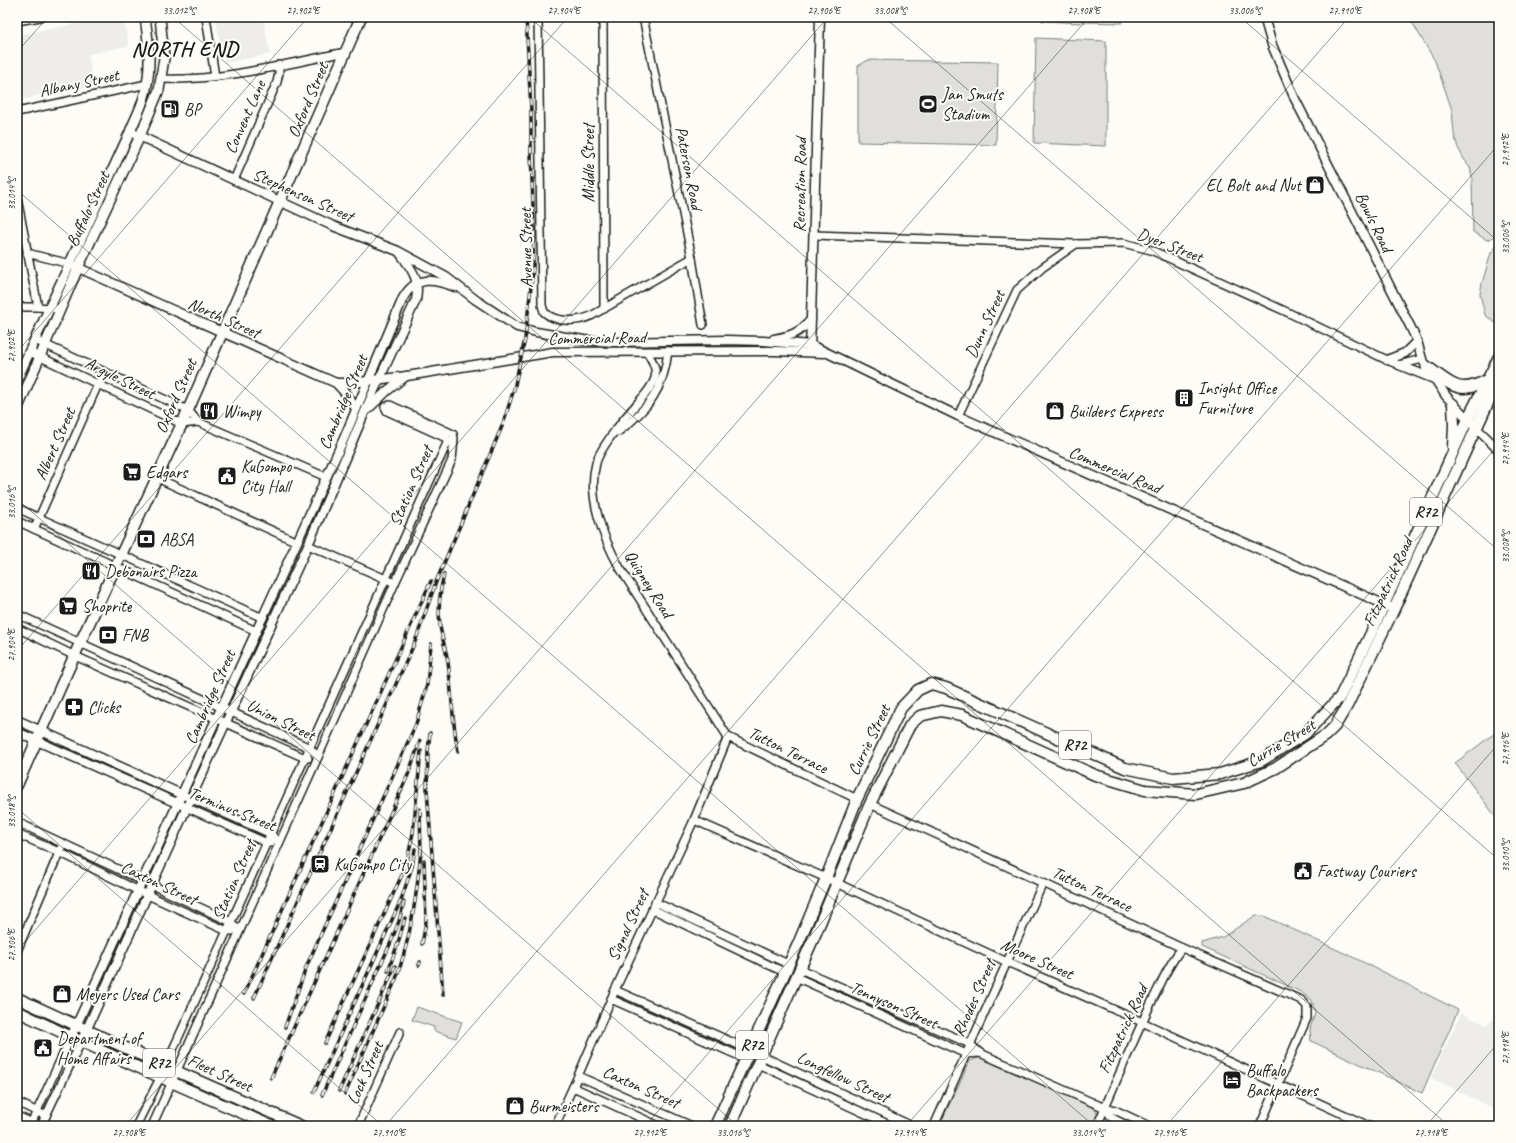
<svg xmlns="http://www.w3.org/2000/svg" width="1516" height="1143" font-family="Caveat,sans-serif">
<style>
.built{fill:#eeede9}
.green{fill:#e0dfdb;stroke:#7e7e7c}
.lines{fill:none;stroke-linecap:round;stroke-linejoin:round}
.minor-casing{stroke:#1c1c1c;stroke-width:10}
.tertiary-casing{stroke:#1c1c1c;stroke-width:11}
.secondary-casing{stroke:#1c1c1c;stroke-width:12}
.primary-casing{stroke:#1c1c1c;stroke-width:13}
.trunk-casing{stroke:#1c1c1c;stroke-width:14}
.minor{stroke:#fdfcf7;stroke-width:7}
.tertiary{stroke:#fdfcf7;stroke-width:8}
.secondary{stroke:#fdfcf7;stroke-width:9}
.primary{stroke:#fdfcf7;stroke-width:10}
.trunk{stroke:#fdfcf7;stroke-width:11}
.rail-casing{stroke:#1c1c1c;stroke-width:3.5}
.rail{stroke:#fdfcf7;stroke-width:2;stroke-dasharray:6;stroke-linecap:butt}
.ticks{fill:none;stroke:#1c1c1c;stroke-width:1;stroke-opacity:0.45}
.labels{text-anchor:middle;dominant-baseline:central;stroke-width:4;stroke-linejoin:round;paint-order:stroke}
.shield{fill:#fdfcf7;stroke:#605f5e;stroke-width:1}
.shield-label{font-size:16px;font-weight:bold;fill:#1c1c1c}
.street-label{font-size:17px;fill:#1c1c1c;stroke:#fdfcf7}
.poi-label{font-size:17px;fill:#1c1c1c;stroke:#fdfcf7;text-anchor:start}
.district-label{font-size:21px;font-weight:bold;letter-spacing:1px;fill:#1c1c1c;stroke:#fdfcf7}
.neatline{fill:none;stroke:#1c1c1c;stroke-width:1.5}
.ticks-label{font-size:10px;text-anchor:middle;fill:#1c1c1c}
</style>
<rect width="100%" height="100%" fill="#fdfcf7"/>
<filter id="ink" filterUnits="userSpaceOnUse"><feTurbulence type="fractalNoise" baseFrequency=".025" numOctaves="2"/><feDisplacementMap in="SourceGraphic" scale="8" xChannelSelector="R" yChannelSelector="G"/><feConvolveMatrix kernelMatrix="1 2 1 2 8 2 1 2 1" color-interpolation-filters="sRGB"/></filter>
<g filter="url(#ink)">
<g class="built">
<polygon points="111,17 120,17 124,20 129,46 88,54 93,86 33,96 32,98 17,100 17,35"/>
<polygon points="215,17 268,17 263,18 270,54 225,63"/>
<polygon points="1461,1013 1486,1025 1499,1015 1499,1111 1431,1078"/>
</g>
<g class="green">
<polygon points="1042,17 1081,17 1081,23 1042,21"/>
<polygon points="1083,17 1122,17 1122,23 1083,22"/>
<polygon points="1409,17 1499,17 1499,320 1497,324 1485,315 1480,294 1482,283 1491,253 1498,244 1496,236 1487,240 1473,232 1472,179 1470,167 1464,159 1458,148 1454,134 1452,110 1435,61"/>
<polygon points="1036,38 1106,41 1106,146 1034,143"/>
<polygon points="868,60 998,62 996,145 858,142 858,66"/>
<polygon points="1499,730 1499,821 1455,763"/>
<polygon points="1256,915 1264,916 1357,959 1458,1010 1422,1093 1311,1041 1310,1029 1315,1013 1312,1000 1301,992 1202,947 1202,943 1223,937"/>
<polygon points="417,1007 462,1022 456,1038 434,1031 434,1027 412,1020"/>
<polygon points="981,1057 1095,1108 1098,1115 1094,1126 939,1126 970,1061"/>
</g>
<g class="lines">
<g class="minor-casing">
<g id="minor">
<polyline points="206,17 215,77"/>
<path d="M538 17 542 305 544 312C556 323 577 322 591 316L692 258"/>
<polyline points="603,17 604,309"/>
<polyline points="643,17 692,258 703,325"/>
<polyline points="17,21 40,17"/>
<path d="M161 79C222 81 286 64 346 52"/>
<polyline points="17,112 147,84"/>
<polyline points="234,180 277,82 279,73 279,65"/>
<polyline points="17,198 38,307 60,309"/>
<polyline points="814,235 1076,244 1123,243 1151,250 1287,312 1387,360 1399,365 1422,359"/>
<polyline points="27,253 70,264"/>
<polyline points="17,307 38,307"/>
<polyline points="35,340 188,410 198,422 326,477"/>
<polyline points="30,352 182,424 198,422"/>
<path d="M647 352C652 360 657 368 655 378 652 388 643 397 636 405 625 417 600 448 596 463 587 497 603 538 620 568L728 737"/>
<polyline points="958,416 1017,290 1042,268 1076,244"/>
<path d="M618 432C648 409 664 390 668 351"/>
<polyline points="157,478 297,542"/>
<polyline points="17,508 263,618"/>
<polyline points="17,521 256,631"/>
<polyline points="34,529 103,373"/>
<polyline points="308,545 395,583"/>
<polyline points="17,614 310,748 318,757"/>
<polyline points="17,628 75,656 305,758 308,758"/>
<polyline points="728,737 857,799"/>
<polyline points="183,795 271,834 279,843"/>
<polyline points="179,804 267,843 271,843"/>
<polyline points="870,804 1043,883 1182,948 1301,1000 1307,1006 1307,1018 1260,1126"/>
<polyline points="694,820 826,878 1007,962 1142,1022 1369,1126"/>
<polyline points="17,822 231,922 239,931"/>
<polyline points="17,834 59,852 139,891 227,931 232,931"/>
<polyline points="655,902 788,964"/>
<polyline points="652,909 784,972"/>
<polyline points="17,951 61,848"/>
<polyline points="800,969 970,1044 980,1053 1105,1108 1115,1110 1149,1126"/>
<polyline points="796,977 966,1054 980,1053"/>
<polyline points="615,990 750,1050"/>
<polyline points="611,999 746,1059"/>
<polyline points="762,1056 912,1126"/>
<polyline points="758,1064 892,1126"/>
<polyline points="578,1076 692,1126"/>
<polyline points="573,1087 659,1126"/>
<polyline points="17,1102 46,1116"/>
<polyline points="1105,1108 1112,1118 1128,1126"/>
<polyline points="17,1116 40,1126"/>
<polyline points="30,1126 71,1037"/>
<polyline points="41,1126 81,1042"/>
<polyline points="136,1126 160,1078 231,922 447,443 447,439 444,437 387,411 385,407 390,405 453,434 454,439 452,460 395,583 318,757 152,1126"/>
<polyline points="358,1126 400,1032"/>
<polyline points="555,1126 578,1076 615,990 694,820 728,737"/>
<polyline points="934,1126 1007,962 1043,883"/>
<path d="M1097 1126C1115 1084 1133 1041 1153 999 1162 982 1169 963 1182 948"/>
</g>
</g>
<g class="tertiary-casing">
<g id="tertiary">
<polyline points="1264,17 1272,45 1295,99 1411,328 1417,341 1422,359 1446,396 1476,428 1499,450"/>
<polyline points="135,134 333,226 398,251 446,277 476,300 517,327 536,332 584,340 613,342 727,340 763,341 811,345 958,416 1390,607"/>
<polyline points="72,265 336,383 351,383 407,376 553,352 775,351 824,353"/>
<path d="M774 339C791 336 799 333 811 320"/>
<polyline points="810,351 820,17"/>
<polyline points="1387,360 1405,353 1417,341"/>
<polyline points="1399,365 1434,379"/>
<polyline points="336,383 348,396 356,409"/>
<polyline points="368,409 387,391 406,376"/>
<polyline points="17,720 183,795"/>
<polyline points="17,732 179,804"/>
<path d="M71 1037 297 542 345 436 403 298C416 275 434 279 455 287"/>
<path d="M81 1042 191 798 308 545 372 395 416 300C420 278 412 270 400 253"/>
</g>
</g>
<g class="secondary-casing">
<g id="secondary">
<path d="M17 379 130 132C134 121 141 109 144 97 152 70 149 45 145 17"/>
<polyline points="17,410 78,268 140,136 159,90 164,58 160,17"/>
</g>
</g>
<g class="primary-casing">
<g id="primary">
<polyline points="1453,404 1454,425 1453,447"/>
<polyline points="17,785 80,643 185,417 361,17"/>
<polyline points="17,998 176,1071 301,1126"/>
<path d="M17 1011C101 1052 186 1089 272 1126"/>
<polyline points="715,1126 798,944 826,878 857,799 901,708 918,690 931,684 946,688 1125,768 1173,778 1220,774 1261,761 1305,734 1340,697 1374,627 1468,419"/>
<polyline points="730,1126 815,935 870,804 910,725 920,716 941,711 962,715 1095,775 1145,790 1196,794 1244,783 1276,768 1326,735 1335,726 1347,706 1394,609 1476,428"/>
</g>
</g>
<g class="trunk-casing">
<g id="trunk">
<path d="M1427 367C1451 384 1458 396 1488 380"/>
<polyline points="1468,419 1499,358"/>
<polyline points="1476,428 1499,378"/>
</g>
</g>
<use href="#minor" class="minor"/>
<use href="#tertiary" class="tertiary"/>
<use href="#secondary" class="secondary"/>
<use href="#primary" class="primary"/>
<use href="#trunk" class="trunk"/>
<g class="rail-casing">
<g id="rail">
<path d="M444 574C440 590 438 609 440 626 442 638 446 650 448 662 452 692 452 721 458 751"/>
<polyline points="430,733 428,751 427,790 443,995"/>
<polyline points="420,809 421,855"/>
<polyline points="422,944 426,922 424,860"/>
<polyline points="419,965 420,962"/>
<polyline points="388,971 398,943 405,918"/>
<polyline points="244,994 431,581"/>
<polyline points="254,998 415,642 436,582 503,424 514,389 525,339 533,269 534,230 531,154 531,111 526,17"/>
<polyline points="285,1027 307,965 416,724 427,685 431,644"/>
<polyline points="325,1043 406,866 413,833 421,751"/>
<polyline points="271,1078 408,775 420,741"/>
<polyline points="339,1091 395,966"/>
<polyline points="314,1092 401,900 412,867 415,849"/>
<path d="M345 1094 396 979C411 937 417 894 421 850"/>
<polyline points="322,1095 391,942 399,921 404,902"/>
</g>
</g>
<use href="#rail" class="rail"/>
</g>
</g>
<path class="ticks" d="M173 17 1449 1126M529 17 1499 860M884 17 1499 551M1240 17 1499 242M17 52 48 17M17 190 1094 1126M17 352 308 17M17 499 738 1126M17 651 568 17M17 808 383 1126M17 951 828 17M17 1117 27 1126M125 1126 1089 17M385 1126 1349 17M645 1126 1499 144M906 1126 1499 444M1166 1126 1499 743M1426 1126 1499 1042"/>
<defs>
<g id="stadium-square" transform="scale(1)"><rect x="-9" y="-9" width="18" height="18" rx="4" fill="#1c1c1c" stroke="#fdfcf7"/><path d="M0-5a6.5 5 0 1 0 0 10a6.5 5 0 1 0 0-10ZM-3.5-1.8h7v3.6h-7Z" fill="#fff"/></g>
<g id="fuel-square" transform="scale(1)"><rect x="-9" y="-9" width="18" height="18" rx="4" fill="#1c1c1c" stroke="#fdfcf7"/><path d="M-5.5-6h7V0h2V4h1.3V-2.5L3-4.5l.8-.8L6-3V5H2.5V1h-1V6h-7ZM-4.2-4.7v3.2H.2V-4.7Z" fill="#fff"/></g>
<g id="shop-square" transform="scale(1)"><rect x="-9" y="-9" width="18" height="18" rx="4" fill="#1c1c1c" stroke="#fdfcf7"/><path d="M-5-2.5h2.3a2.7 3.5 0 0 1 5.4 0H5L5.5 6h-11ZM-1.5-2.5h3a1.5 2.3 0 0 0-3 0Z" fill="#fff"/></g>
<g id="building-square" transform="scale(1)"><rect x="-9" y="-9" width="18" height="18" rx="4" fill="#1c1c1c" stroke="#fdfcf7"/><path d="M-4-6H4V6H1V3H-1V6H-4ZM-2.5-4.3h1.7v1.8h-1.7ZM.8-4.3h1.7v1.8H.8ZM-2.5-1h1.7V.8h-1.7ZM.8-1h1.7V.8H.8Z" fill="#fff"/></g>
<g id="restaurant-square" transform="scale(1)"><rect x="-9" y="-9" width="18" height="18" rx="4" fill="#1c1c1c" stroke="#fdfcf7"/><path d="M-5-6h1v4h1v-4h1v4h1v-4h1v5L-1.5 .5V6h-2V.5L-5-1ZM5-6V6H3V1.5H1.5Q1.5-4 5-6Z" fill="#fff"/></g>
<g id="supermarket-square" transform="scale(1)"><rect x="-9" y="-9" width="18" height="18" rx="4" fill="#1c1c1c" stroke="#fdfcf7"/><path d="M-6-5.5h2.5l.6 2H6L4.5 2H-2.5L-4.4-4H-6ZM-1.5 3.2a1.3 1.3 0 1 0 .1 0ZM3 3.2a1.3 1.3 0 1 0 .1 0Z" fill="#fff"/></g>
<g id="civic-square" transform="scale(1)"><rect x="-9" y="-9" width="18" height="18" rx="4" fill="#1c1c1c" stroke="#fdfcf7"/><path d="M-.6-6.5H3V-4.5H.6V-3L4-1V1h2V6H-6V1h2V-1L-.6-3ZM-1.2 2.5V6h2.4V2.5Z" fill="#fff"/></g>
<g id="bank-square" transform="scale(1)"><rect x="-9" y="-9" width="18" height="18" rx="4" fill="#1c1c1c" stroke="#fdfcf7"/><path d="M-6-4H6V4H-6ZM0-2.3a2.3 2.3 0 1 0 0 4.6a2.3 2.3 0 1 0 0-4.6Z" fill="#fff"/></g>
<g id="pharmacy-square" transform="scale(1)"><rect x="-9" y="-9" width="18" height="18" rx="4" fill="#1c1c1c" stroke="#fdfcf7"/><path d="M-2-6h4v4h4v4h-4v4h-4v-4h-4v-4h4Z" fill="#fff"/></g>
<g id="station-square" transform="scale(1)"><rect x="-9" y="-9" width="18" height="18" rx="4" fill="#1c1c1c" stroke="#fdfcf7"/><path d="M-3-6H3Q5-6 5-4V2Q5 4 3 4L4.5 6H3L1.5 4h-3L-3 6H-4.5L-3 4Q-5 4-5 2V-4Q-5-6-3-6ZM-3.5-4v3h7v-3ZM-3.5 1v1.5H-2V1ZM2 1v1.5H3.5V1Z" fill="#fff"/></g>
<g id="hotel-square" transform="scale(1)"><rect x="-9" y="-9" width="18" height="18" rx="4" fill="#1c1c1c" stroke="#fdfcf7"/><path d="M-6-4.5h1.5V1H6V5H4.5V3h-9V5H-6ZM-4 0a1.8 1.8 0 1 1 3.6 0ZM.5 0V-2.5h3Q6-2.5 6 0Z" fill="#fff"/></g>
</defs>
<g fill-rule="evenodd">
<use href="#stadium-square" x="928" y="104"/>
<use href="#fuel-square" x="170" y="109"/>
<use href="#shop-square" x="1315" y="185"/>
<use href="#building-square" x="1184" y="398"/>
<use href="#restaurant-square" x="209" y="411"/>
<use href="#shop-square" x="1055" y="411"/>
<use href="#supermarket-square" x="132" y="472"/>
<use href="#civic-square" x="227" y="476"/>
<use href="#bank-square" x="146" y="539"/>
<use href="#restaurant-square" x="91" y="571"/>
<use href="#supermarket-square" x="68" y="606"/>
<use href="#bank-square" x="108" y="635"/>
<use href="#pharmacy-square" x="74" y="707"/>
<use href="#station-square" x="320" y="864"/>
<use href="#civic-square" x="1303" y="871"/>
<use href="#shop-square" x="62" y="994"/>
<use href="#civic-square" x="43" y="1048"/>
<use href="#hotel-square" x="1232" y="1080"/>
<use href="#shop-square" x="515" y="1106"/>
</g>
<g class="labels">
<g class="shield">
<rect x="1410" y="498" width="32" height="28" rx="3"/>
<rect x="1059" y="731" width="32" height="28" rx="3"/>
<rect x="736" y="1031" width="32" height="28" rx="3"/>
<rect x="143" y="1049" width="32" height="28" rx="3"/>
</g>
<g class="shield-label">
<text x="1426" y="512">R72</text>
<text x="1075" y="745">R72</text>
<text x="752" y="1045">R72</text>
<text x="159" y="1063">R72</text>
</g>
<g class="street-label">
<text transform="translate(79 83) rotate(-12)">Albany Street</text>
<text transform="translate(308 100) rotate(-67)">Oxford Street</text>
<text transform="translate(245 117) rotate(-66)">Convent Lane</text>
<text transform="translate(588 163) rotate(-90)">Middle Street</text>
<text transform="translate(689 168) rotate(79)">Paterson Road</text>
<text transform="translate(800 185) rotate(-89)">Recreation Road</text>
<text transform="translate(303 195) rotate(24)">Stephenson Street</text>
<text transform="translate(88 209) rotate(-65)">Buffalo Street</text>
<text transform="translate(1374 222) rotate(64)">Bowls Road</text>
<text transform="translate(1170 245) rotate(21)">Dyer Street</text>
<text transform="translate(526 248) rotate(-91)">Avenue Street</text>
<text transform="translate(224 318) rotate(24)">North Street</text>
<text transform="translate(985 324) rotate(-65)">Dunn Street</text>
<text transform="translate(597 338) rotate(-1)">Commercial Road</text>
<text transform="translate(120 378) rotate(26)">Argyle Street</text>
<text transform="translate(176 396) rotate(-66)">Oxford Street</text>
<text transform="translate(343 402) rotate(-67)">Cambridge Street</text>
<text transform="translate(55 444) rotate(-66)">Albert Street</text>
<text transform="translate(1115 470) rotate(23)">Commercial Road</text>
<text transform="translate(411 486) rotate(-66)">Station Street</text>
<text transform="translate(1388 582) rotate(-65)">Fitzpatrick Road</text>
<text transform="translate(649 584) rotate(58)">Quigney Road</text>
<text transform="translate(210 697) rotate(-66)">Cambridge Street</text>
<text transform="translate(281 720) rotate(26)">Union Street</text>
<text transform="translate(869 740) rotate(-64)">Currie Street</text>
<text transform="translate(1281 743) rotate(-31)">Currie Street</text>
<text transform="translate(788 750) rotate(26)">Tutton Terrace</text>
<text transform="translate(232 809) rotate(22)">Terminus Street</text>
<text transform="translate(234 880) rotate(-66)">Station Street</text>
<text transform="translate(159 883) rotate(25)">Caxton Street</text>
<text transform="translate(1092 889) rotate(25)">Tutton Terrace</text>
<text transform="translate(628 925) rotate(-65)">Signal Street</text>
<text transform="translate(1037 959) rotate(24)">Moore Street</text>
<text transform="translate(974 998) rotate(-66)">Rhodes Street</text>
<text transform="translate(894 1005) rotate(24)">Tennyson Street</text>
<text transform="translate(1123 1029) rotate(-65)">Fitzpatrick Road</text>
<text transform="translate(220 1073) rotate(24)">Fleet Street</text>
<text transform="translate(365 1073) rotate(-66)">Lock Street</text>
<text transform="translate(843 1077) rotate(25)">Longfellow Street</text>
<text transform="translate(641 1087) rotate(24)">Caxton Street</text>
</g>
<g class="poi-label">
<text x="942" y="94">Jan Smuts<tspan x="942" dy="20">Stadium</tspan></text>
<text x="184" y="109">BP</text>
<text x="1301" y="185" text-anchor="end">EL Bolt and Nut</text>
<text x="1198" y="388">Insight Office<tspan x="1198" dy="20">Furniture</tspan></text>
<text x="223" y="411">Wimpy</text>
<text x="1069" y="411">Builders Express</text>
<text x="241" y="466">KuGompo<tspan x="241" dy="20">City Hall</tspan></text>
<text x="146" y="472">Edgars</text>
<text x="160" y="539">ABSA</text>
<text x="105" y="571">Debonairs Pizza</text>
<text x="82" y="606">Shoprite</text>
<text x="122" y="635">FNB</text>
<text x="88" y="707">Clicks</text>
<text x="334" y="864">KuGompo City</text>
<text x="1317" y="871">Fastway Couriers</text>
<text x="76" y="994">Meyers Used Cars</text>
<text x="57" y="1038">Department of<tspan x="57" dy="20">Home Affairs</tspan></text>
<text x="1246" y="1070">Buffalo<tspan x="1246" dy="20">Backpackers</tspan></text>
<text x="529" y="1106">Burmeisters</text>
</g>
<g class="district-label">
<text x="185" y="49">NORTH END</text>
</g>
</g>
<rect width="1516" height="1143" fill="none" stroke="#fdfcf7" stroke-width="44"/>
<rect x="22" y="22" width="1472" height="1099" class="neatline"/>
<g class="ticks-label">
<text x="179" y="14">33.012°S</text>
<text x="303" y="14">27.902°E</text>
<text x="564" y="14">27.904°E</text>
<text x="824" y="14">27.906°E</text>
<text x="890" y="14">33.008°S</text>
<text x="1084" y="14">27.908°E</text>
<text x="1245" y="14">33.006°S</text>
<text x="1345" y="14">27.910°E</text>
<text transform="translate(1505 150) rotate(-90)" y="4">27.912°E</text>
<text transform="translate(11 194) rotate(-90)" y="4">33.014°S</text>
<text transform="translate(1505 238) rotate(-90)" y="4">33.006°S</text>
<text transform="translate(11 346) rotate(-90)" y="4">27.902°E</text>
<text transform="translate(1505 449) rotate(-90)" y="4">27.914°E</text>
<text transform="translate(11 503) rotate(-90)" y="4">33.016°S</text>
<text transform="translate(1505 547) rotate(-90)" y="4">33.008°S</text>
<text transform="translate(11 645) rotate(-90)" y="4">27.904°E</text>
<text transform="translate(1505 749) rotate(-90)" y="4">27.916°E</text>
<text transform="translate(11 812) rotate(-90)" y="4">33.018°S</text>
<text transform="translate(1505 856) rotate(-90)" y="4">33.010°S</text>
<text transform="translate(11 945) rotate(-90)" y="4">27.906°E</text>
<text transform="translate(1505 1048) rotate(-90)" y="4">27.918°E</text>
<text x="129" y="1136">27.908°E</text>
<text x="389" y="1136">27.910°E</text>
<text x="650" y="1136">27.912°E</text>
<text x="733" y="1136">33.016°S</text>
<text x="910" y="1136">27.914°E</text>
<text x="1088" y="1136">33.014°S</text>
<text x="1170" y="1136">27.916°E</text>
<text x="1431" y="1136">27.918°E</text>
</g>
</svg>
